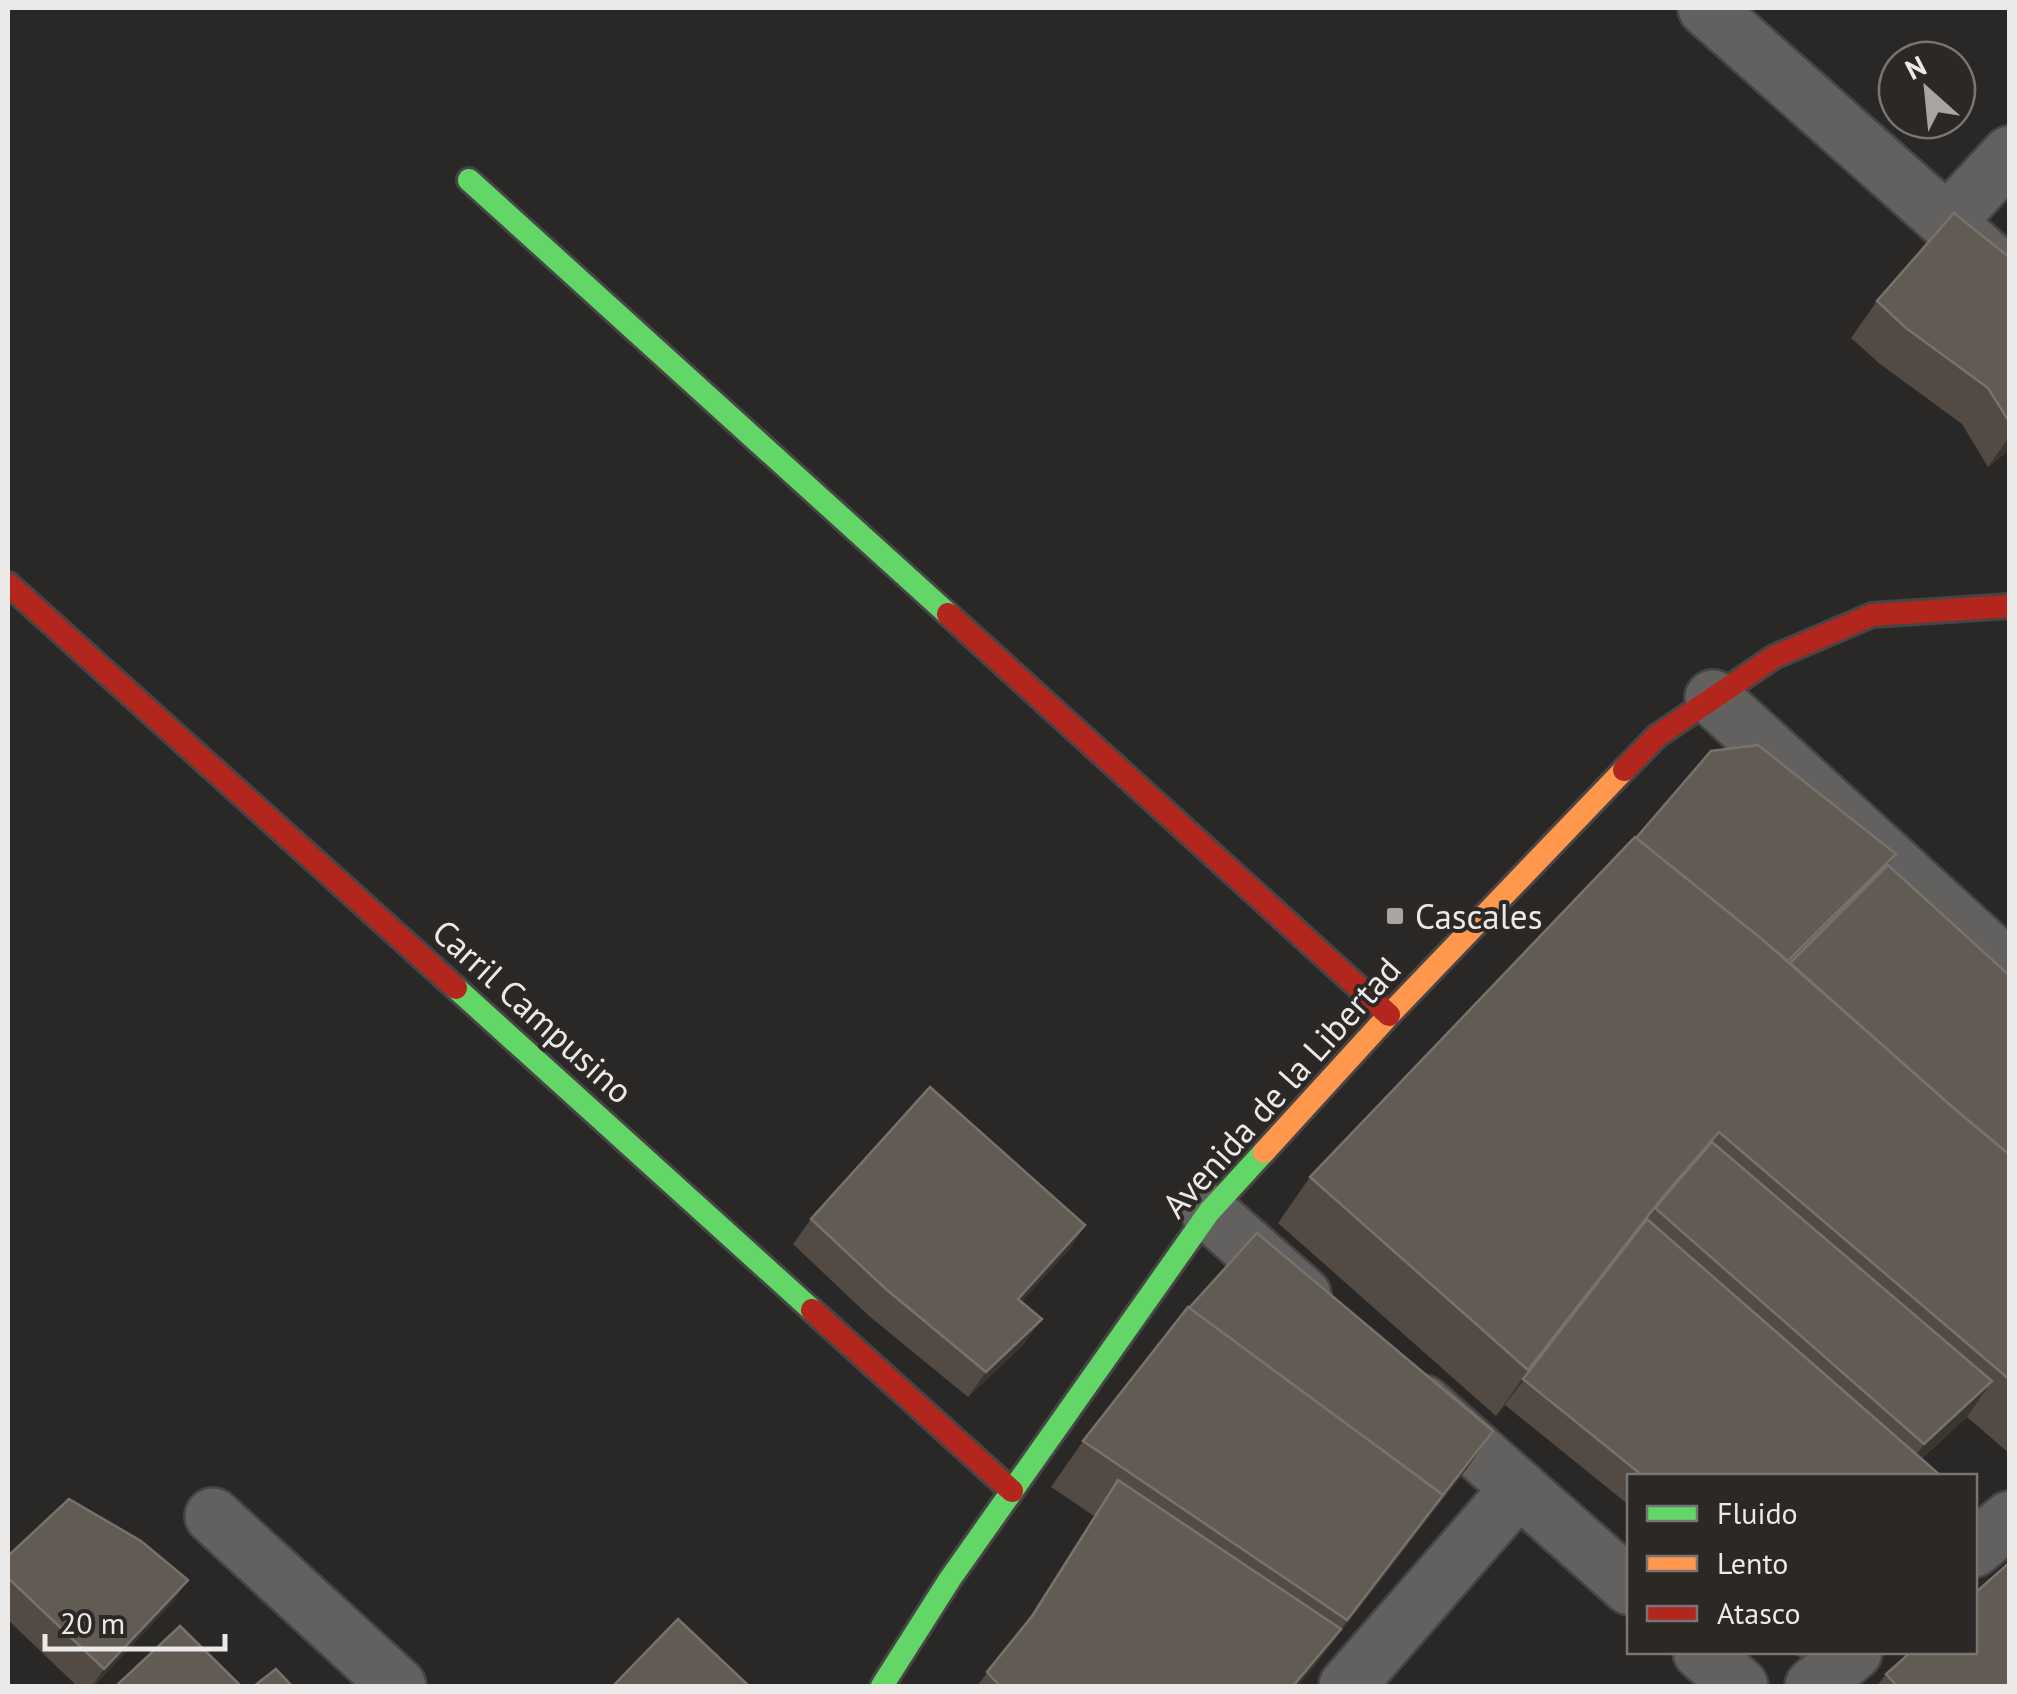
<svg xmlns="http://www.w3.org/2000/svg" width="2017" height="1694" font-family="'PT Sans',sans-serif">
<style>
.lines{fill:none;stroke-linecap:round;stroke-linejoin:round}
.street-casing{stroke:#464444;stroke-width:60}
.fast-casing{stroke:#464444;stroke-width:28}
.slow-casing{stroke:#464444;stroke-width:28}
.jam-casing{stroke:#464444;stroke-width:28}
.street{stroke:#626160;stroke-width:55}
.fast{stroke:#63d668;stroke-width:22}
.slow{stroke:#ff974d;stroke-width:22}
.jam{stroke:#b3261e;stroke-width:22}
.wall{fill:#524a43}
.shaded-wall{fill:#3b3530}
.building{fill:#625b54;stroke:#78726c;stroke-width:2.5}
.poi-dot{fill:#a8a6a5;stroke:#2b2826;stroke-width:4}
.labels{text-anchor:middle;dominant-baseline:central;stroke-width:8;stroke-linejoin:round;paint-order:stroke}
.poi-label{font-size:35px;fill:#eceae9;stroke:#2b2826;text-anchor:start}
.street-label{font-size:35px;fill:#eceae9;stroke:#2b2826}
</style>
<rect width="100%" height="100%" fill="#2a2827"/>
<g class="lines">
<g class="street-casing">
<g id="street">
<polyline points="1706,8 2010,278"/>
<polyline points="1947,222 2010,154"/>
<polyline points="1713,698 2010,970"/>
<polyline points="1209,1212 1303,1295"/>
<polyline points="1423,1403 1630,1587"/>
<polyline points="213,1516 398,1686"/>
<polyline points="1974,1549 2010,1519"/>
<polyline points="1701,1652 1740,1686"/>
<polyline points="1347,1686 1519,1488"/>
<polyline points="1813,1686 1854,1652"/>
</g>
</g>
<g class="fast-casing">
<g id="fast">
<polyline points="469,180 948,614"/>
<polyline points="456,988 812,1310"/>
<polyline points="882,1686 950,1579 1209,1212 1264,1152"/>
</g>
</g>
<g class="slow-casing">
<polyline id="slow" points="1264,1152 1389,1015 1624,770"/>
</g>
<g class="jam-casing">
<g id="jam">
<polyline points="8,584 456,988"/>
<polyline points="948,614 1389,1015"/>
<polyline points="1624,770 1657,736 1774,657 1872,615 2010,606"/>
<polyline points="812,1310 1012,1491"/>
</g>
</g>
<use href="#street" class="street"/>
<use href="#fast" class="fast"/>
<use href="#slow" class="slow"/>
<use href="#jam" class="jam"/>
</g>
<g class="wall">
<polygon points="2010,258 2010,452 2008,451 1988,467 1962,424 1880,364 1851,338 1877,301"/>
<polygon points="1888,865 2010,976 2010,1454 1967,1417 1921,1459 1941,1476 1630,1476 1630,1506 1505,1405 1513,1395 1496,1416 1278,1223 1310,1177"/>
<polygon points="811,1219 1085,1225 1068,1251 1021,1302 1024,1344 968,1397 869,1316 793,1244"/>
<polygon points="1493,1431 1468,1467 1298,1686 977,1686 1022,1629 1094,1516 1051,1487 1083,1441"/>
<polygon points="8,1556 188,1580 170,1605 94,1686 77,1686 8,1620"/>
<polygon points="1790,1652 1811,1652 1803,1659"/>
<polygon points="1886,1674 2010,1686 1877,1686"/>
</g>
<g class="shaded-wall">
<polygon points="2010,436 2008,451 1988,467"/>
<polygon points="1896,854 1870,891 1778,983 1781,968"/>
<polygon points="1719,1132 1687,1178 1655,1208 1630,1244 1496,1416 1528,1370 1662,1198"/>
<polygon points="1085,1225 1068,1251 1000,1325 1018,1299"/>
<polygon points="1042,1319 1024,1344 968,1397 986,1372"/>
<polygon points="1992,1381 1967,1417 1901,1476 1924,1444"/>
<polygon points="1493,1431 1468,1467 1315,1666 1298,1686 1293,1686 1341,1629"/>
<polygon points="188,1580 170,1605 94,1686 92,1686 104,1669"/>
</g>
<g class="building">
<polygon points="1954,213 2010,258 2010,423 1988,388 1906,328 1877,301"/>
<polygon points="1758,745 1896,854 1788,961 1764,941 1636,838 1711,751"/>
<polygon points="1635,837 1764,941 1956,1110 2010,1155 2010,1380 1719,1132 1662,1198 1528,1370 1310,1177"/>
<polygon points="1888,865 2010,976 2010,1155 1956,1110 1790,963"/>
<polygon points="930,1087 1085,1225 1018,1299 1042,1319 986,1372 887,1290 811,1219"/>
<polygon points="1712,1142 1992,1381 1924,1444 1655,1208"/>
<polygon points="1647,1219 1941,1476 1643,1476 1523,1379"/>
<polygon points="1257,1233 1493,1431 1436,1504 1443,1495 1189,1308"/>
<polygon points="1188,1307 1443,1495 1347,1620 1083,1441"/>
<polygon points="1118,1480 1341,1629 1293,1686 1000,1686 987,1672 1033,1615"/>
<polygon points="69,1499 141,1541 188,1580 104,1669 8,1578 8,1556"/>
<polygon points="2010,1562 2010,1686 1897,1686 1886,1674 1911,1652 1974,1652 1974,1594"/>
<polygon points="678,1619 749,1686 613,1686"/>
<polygon points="180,1626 241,1686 116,1686"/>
<polygon points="276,1669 292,1686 254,1686"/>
</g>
<rect class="poi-dot" x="1385" y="906" width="20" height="20" rx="5"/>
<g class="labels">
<g class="poi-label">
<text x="1415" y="916">Cascales</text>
</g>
<g class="street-label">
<text transform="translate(533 1011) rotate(42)">Carril Campusino</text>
<text transform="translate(1281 1087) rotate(-48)">Avenida de la Libertad</text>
</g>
</g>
<rect width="2017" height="1694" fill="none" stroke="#eceae9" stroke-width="20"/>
<rect x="1627" y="1474" width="350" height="180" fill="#2b2826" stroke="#787674" stroke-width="2.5"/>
<rect x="1647" y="1506" width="50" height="15" fill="#63d668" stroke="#787674" stroke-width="2.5"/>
<text x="1717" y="1524" font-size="30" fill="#eceae9">Fluido</text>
<rect x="1647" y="1556" width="50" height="15" fill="#ff974d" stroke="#787674" stroke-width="2.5"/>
<text x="1717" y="1574" font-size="30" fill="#eceae9">Lento</text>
<rect x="1647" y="1606" width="50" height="15" fill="#b3261e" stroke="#787674" stroke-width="2.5"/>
<text x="1717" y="1624" font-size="30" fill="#eceae9">Atasco</text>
<g transform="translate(1927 90) rotate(333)"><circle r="48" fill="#2b2826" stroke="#787674" stroke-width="2.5"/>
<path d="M0-8L18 38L0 25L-18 38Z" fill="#a8a6a5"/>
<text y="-15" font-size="28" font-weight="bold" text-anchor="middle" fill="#eceae9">N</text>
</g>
<path d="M45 1634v15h180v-15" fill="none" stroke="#eceae9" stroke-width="5"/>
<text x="60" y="1634" font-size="30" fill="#eceae9" stroke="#2b2826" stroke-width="8" paint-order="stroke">20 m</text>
</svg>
